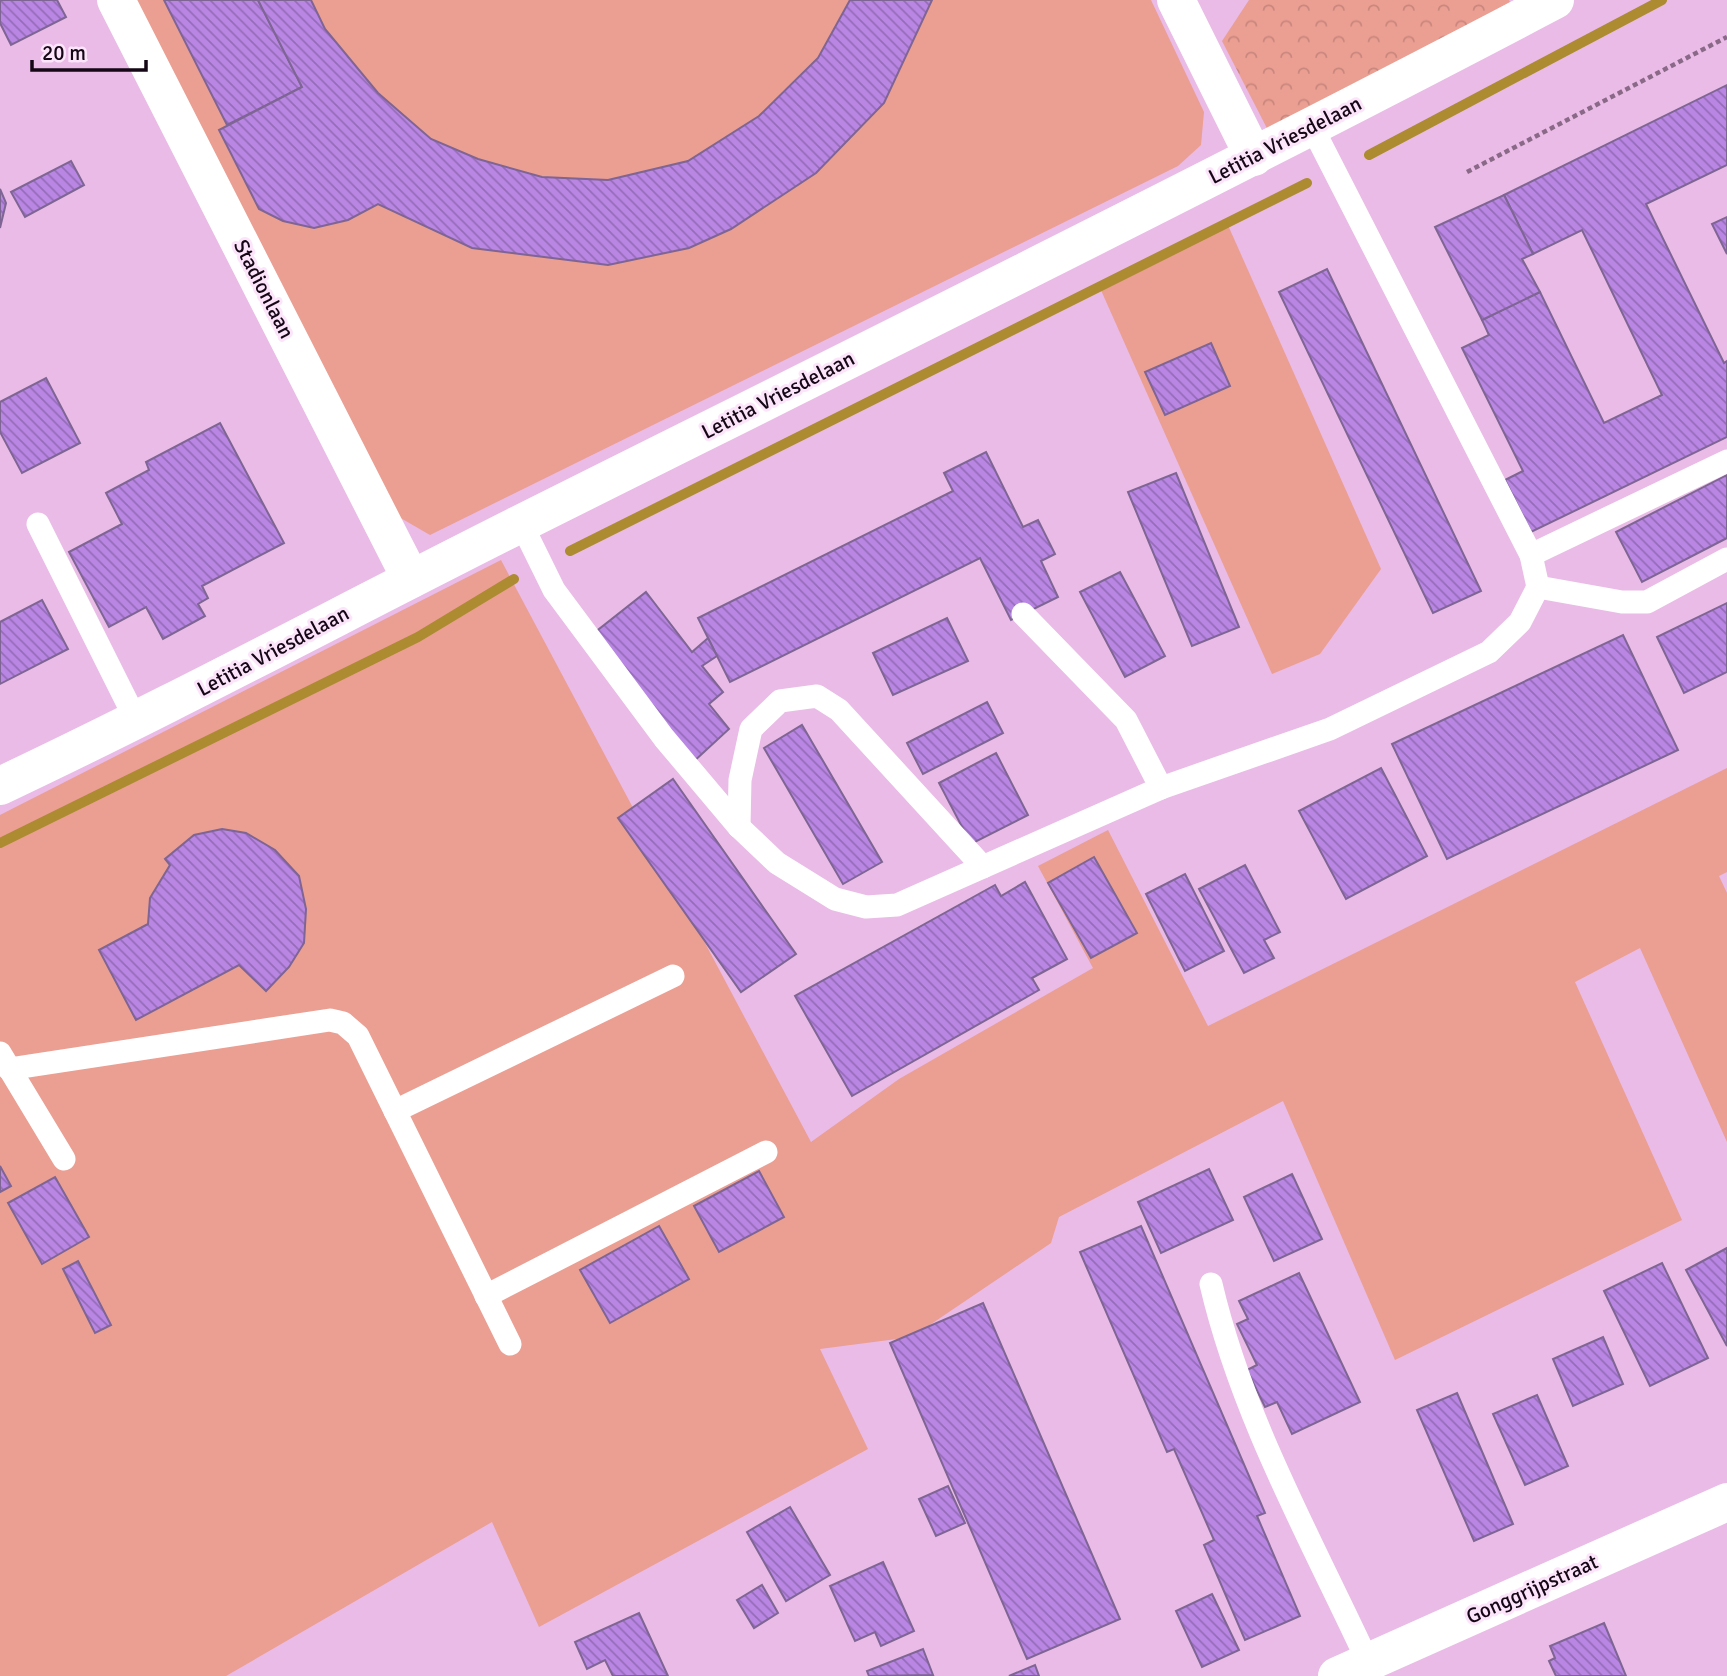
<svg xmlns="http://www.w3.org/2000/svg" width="1727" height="1676" font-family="Signika,sans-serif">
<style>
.green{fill:#eb9e92}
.forest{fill:url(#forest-crowns)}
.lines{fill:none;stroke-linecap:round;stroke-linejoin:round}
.stream{stroke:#ac8b31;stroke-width:10}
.building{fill:url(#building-back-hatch);stroke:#7e6593;stroke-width:2}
.path{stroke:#896987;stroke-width:4.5;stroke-dasharray:5 3.5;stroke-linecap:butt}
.service{stroke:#fff;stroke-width:23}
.minor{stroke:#fff;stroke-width:38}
.labels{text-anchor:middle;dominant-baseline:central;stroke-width:6;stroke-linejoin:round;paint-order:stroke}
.street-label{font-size:21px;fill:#150715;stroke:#fce5fa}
</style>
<defs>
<pattern id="forest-crowns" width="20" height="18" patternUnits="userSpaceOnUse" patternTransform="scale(1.75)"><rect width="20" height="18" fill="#eb9e92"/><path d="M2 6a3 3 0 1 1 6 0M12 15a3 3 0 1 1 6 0" fill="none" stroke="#c9877d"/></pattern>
<pattern id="building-back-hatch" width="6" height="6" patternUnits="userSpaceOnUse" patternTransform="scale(1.75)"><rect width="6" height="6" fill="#b986e4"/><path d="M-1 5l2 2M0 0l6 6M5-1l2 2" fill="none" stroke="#956cb8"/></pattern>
</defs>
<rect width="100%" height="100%" fill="#e9bbe6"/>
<g class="green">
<polygon points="119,0 1151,0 1204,112 1201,145 1178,166 430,535 392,513"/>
<polygon points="1227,223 1381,569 1320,654 1272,674 1100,288"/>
<polygon points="501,560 811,1142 899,1079 1093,968 1038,866 1108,830 1208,1026 1727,768 1727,872 1719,876 1727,893 1727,1142 1640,948 1575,982 1682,1220 1395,1360 1283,1101 1059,1217 1051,1243 912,1337 820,1349 868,1449 539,1627 492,1522 226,1676 0,1676 0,815"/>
</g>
<polygon class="forest" points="1249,0 1509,0 1510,2 1272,138 1222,41"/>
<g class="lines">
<g class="stream">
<polyline points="1369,155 1662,0"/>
<polyline points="570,551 1307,183"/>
<polyline points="0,843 418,637 514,579"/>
</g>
</g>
<g class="building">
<polygon points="0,0 57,0 66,17 11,45 0,23"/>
<polygon points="164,0 258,0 302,87 227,125"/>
<polygon points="258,0 311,0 325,29 378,93 431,139 478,159 542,177 608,180 688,161 759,116 818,58 850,0 932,0 884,103 816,173 731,229 689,248 608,265 472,248 378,204 348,220 314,228 283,221 259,209 219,130 302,87"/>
<polygon points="1727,85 1727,165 1646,204 1724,363 1727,361 1727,437 1531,532 1505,480 1523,471 1462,348 1489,335 1482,320 1540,292 1604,423 1662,395 1582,230 1533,254 1504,195"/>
<polygon points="71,161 84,185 25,217 11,192"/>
<polygon points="0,189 6,203 0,228"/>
<polygon points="1504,195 1533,254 1522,259 1540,292 1482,320 1435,227"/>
<polygon points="1727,217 1727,254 1712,224"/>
<polygon points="1327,269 1481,591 1433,613 1279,292"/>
<polygon points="1211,343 1230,386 1165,415 1145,372"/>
<polygon points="46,378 80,443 22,473 0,432 0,402"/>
<polygon points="220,423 284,543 202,586 208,598 198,604 205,616 163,639 146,607 109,627 69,552 122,524 106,493 149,470 146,462"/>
<polygon points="986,452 1023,527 1038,520 1055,554 1041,561 1058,597 1011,620 980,558 730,682 698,618 953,491 944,473"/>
<polygon points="1176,473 1239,627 1192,646 1128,492"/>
<polygon points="1727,475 1727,538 1642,582 1616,532"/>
<polygon points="1120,572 1165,656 1125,677 1080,592"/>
<polygon points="646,592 692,652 708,638 717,656 702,666 723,692 709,704 729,729 691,764 589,637"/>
<polygon points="42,600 68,649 0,684 0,622"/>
<polygon points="1727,603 1727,672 1684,693 1657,637"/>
<polygon points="947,618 968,661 893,695 873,653"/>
<polygon points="1623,635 1678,750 1447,859 1392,744"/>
<polygon points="987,702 1003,733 923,774 907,743"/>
<polygon points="802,725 882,862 843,884 764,748"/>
<polygon points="996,753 1028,815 971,844 939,783"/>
<polygon points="1381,768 1427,856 1346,899 1299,811"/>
<polygon points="673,779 796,954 741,992 618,818"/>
<polygon points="222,829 246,833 275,850 299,876 306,909 304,943 289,967 266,991 239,965 136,1020 99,950 148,924 150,898 170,865 165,859 194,835"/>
<polygon points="1094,857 1137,933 1091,958 1048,883"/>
<polygon points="1245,865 1280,932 1264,940 1274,958 1244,973 1199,889"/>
<polygon points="1185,874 1224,951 1185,971 1146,894"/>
<polygon points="1025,882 1067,959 1032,978 1039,990 852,1096 795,996 995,885 1001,896"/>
<polygon points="0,1166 11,1186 0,1192"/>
<polygon points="1209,1169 1233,1220 1161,1253 1138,1202"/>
<polygon points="759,1171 784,1217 719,1252 694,1206"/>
<polygon points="1292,1174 1322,1239 1274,1261 1244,1197"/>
<polygon points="55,1177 89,1237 42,1264 8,1203"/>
<polygon points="659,1226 689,1279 610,1323 580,1270"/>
<polygon points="1141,1226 1265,1513 1257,1516 1300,1616 1245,1640 1204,1545 1214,1540 1174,1449 1167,1452 1080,1252"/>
<polygon points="1727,1248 1727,1346 1686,1270"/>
<polygon points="78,1261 111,1325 95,1333 63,1269"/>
<polygon points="1662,1263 1708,1358 1650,1386 1604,1291"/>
<polygon points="1299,1273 1360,1402 1292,1434 1277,1402 1265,1407 1247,1370 1257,1365 1237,1324 1248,1319 1239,1301"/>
<polygon points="983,1303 1120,1619 1027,1659 890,1343"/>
<polygon points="1603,1337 1623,1384 1573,1406 1553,1359"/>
<polygon points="1457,1393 1513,1524 1474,1541 1417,1410"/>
<polygon points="1537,1395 1568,1466 1525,1485 1493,1414"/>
<polygon points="948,1486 965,1523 936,1536 919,1499"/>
<polygon points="790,1507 830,1575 786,1601 747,1532"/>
<polygon points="883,1562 914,1631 881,1646 875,1632 855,1641 830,1586"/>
<polygon points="762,1585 778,1613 754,1628 737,1600"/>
<polygon points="1212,1594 1239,1650 1202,1667 1176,1611"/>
<polygon points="639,1613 668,1676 613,1676 605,1660 587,1669 575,1642"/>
<polygon points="1604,1623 1626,1676 1556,1676 1549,1661 1555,1658 1550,1646"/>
<polygon points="923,1649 933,1675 869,1676 867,1671"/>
<polygon points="1035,1665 1039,1676 1009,1676"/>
</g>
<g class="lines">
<polyline class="path" points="1467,172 1727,37"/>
<g class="service">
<polyline points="1312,127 1531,555 1727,461"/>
<polyline points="521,523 554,590 664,738 739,827 777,863 835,899 866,907 897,905 1161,788 1330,729 1489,652 1520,622 1538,587 1531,555"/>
<polyline points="38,524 137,722"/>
<polyline points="1538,587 1622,602 1647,602 1727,559"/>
<polyline points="1023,614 1126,720 1161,788"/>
<polyline points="739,827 740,780 751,729 780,701 817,696 839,710 983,867"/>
<polyline points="0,1053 64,1159"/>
<polyline points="9,1069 330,1020 343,1023 358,1036 510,1344"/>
<polyline points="395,1111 673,976"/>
<path d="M1211 1284C1242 1417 1311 1539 1368 1662"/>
<polyline points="486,1296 766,1152"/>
</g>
<g class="minor">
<polyline points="116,0 411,579"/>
<polyline points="1176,0 1254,157"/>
<path d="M0 786C180 701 354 607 532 518 874 347 1216 178 1555 0"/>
<polyline points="1337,1676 1727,1502"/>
</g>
</g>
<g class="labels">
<g class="street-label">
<text transform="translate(1285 140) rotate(-27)">Letitia Vriesdelaan</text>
<text transform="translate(264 289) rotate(63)">Stadionlaan</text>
<text transform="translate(778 395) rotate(-27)">Letitia Vriesdelaan</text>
<text transform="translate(273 651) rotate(-28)">Letitia Vriesdelaan</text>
<text transform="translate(1532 1589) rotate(-24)">Gonggrijpstraat</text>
</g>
</g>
<path d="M32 60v10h114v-10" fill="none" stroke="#150715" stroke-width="3.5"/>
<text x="42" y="60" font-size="21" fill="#150715" stroke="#fce5fa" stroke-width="5" paint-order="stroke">20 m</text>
</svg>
